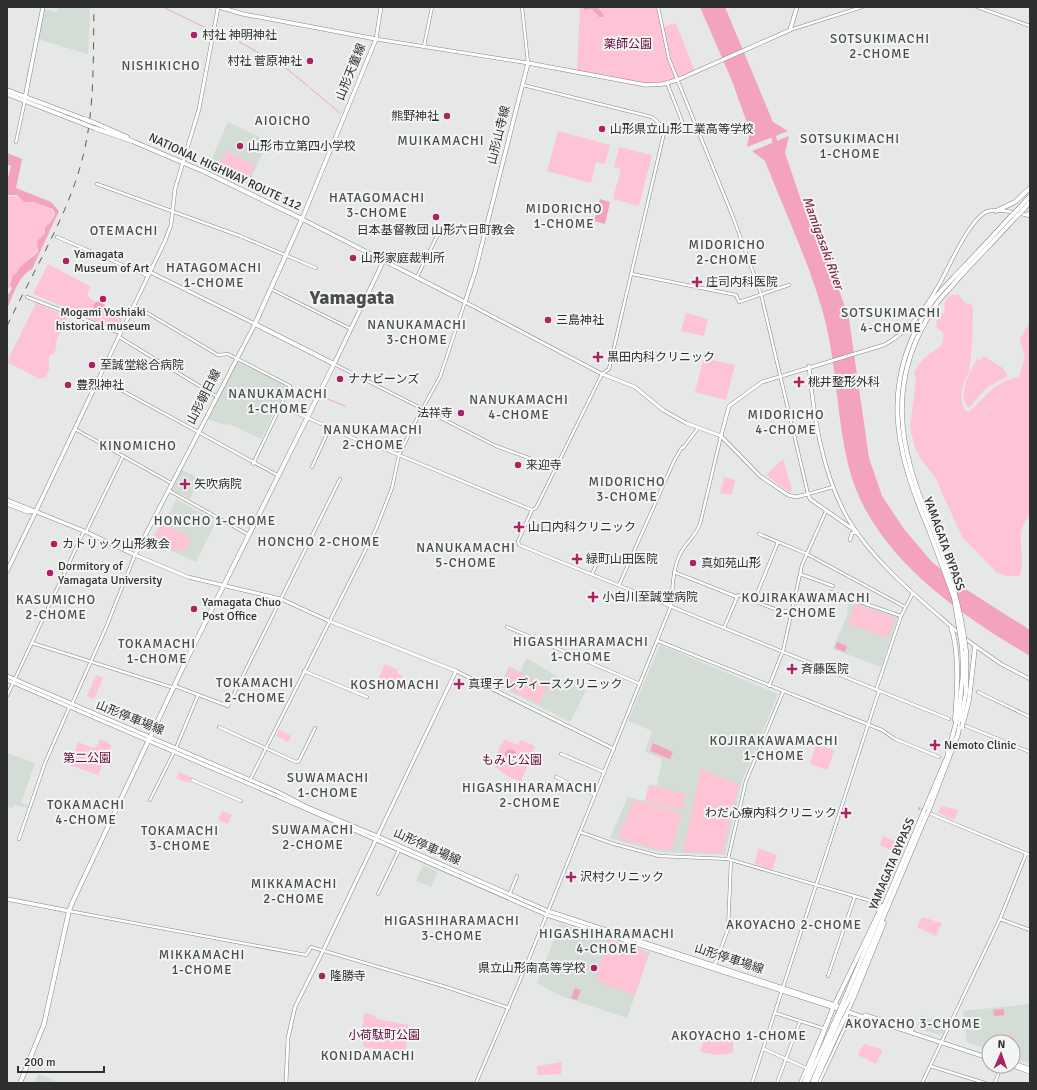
<svg xmlns="http://www.w3.org/2000/svg" width="1037" height="1090" font-family="Signika,'Noto Sans JP',sans-serif">
<style>
.built{fill:#d3ddd6}
.green{fill:#fec3d5}
.water{fill:#f4a3bd}
.lines{fill:none;stroke-linecap:round;stroke-linejoin:round}
.stream{stroke:#f4a3bd;stroke-width:1}
.river{stroke:#f4a3bd;stroke-width:5}
.minor-tunnel{stroke:#c0c3c1;stroke-width:2.5;stroke-dasharray:2.5 1;stroke-linecap:butt}
.minor-casing{stroke:#838583;stroke-width:3.5}
.tertiary-casing{stroke:#838583;stroke-width:4}
.secondary-casing{stroke:#838583;stroke-width:4.5}
.primary-casing{stroke:#838583;stroke-width:4.5}
.trunk-casing{stroke:#838583;stroke-width:5}
.minor{stroke:#fff;stroke-width:2.5}
.tertiary{stroke:#fff;stroke-width:3}
.secondary{stroke:#fff;stroke-width:3.5}
.primary{stroke:#fff;stroke-width:3.5}
.trunk{stroke:#fff;stroke-width:4}
.rail{stroke:#5a5c5b;stroke-width:1;stroke-dasharray:7 7;stroke-linecap:butt}
.trunk-bridge-casing{stroke:#838583;stroke-width:5;stroke-linecap:butt}
.trunk-bridge{stroke:#fff;stroke-width:4}
.poi-dot{fill:#ad2262;stroke:#f2f5f3;stroke-width:1.5}
.labels{text-anchor:middle;dominant-baseline:central;stroke-width:4;stroke-linejoin:round;paint-order:stroke}
.poi-label{font-size:12px;fill:#2e2f2f;stroke:#f2f5f3;text-anchor:start}
.park-label{font-size:12px;fill:#680737;stroke:#f2f5f3}
.street-label{font-size:12px;fill:#2e2f2f;stroke:#f2f5f3}
.neighbourhood-label{font-size:13px;letter-spacing:1px;fill:#4a4d4b;stroke:#f2f5f3}
.water-label{font-size:13px;font-style:italic;fill:#872a50;stroke:#f2f5f3}
.town-label{font-size:20px;font-weight:bold;fill:#4a4d4b;stroke:#f2f5f3}
</style>
<rect width="100%" height="100%" fill="#e5e8e6"/>
<g class="built">
<polygon points="58,7 80,7 90,9 88,54 37,39 44,9 56,12"/>
<polygon points="228,122 263,139 267,143 248,185 208,167"/>
<polygon points="238,362 287,387 261,439 229,424 225,425 207,419"/>
<polygon points="180,469 201,479 190,499 170,489"/>
<polygon points="176,499 212,519 214,525 196,562 152,542 151,540 162,521 165,522"/>
<polygon points="850,600 898,617 881,667 833,649 848,613 847,608"/>
<polygon points="660,645 778,694 742,781 725,855 658,852 610,838 628,797 645,801 649,784 657,786 662,759 645,752 652,731 628,721"/>
<polygon points="527,658 563,680 586,691 570,722 499,686 509,666 520,672"/>
<polygon points="7,753 35,763 21,803 28,806 28,808 14,805 12,808 7,807"/>
<polygon points="423,865 438,872 431,887 416,881"/>
<polygon points="560,924 650,952 627,1018 561,996 537,983"/>
<polygon points="1030,1004 1030,1063 1013,1058 1013,1042 989,1042 989,1050 967,1042 963,1011"/>
<polygon points="921,1015 947,1027 943,1033 940,1035 917,1028"/>
<polygon points="38,1074 54,1080 57,1083 34,1083"/>
</g>
<g class="green">
<polygon points="580,7 657,7 663,31 662,27 676,23 695,72 663,84 640,84 577,71"/>
<polygon points="558,131 610,145 605,164 596,162 591,183 547,171"/>
<polygon points="619,147 652,155 639,206 613,199 621,169 614,167"/>
<polygon points="226,151 255,165 247,183 217,169"/>
<polygon points="7,196 11,197 17,196 24,202 34,202 52,209 54,214 51,222 45,226 45,232 37,241 37,251 20,267 7,291"/>
<polygon points="48,264 91,287 87,295 93,301 103,302 108,309 125,314 118,327 113,328 33,294"/>
<path d="M953 295H959L965 303 970 304 973 308 972 346 969 372 963 384 961 397 964 409 969 412C985 397 996 381 1019 377L1025 357 1020 339 1030 321V514C1012 535 1027 551 1020 576H1007L997 573 962 537 935 477 922 461 915 448 910 428 916 379 914 373C918 365 923 358 931 353 939 347 945 346 943 333L937 328 936 322 945 311 944 303 948 297Z"/>
<path d="M36 303 66 316C67 332 63 327 58 336 56 340 56 348 55 352L49 357V370L46 377 40 379 7 362Z"/>
<polygon points="686,313 708,319 704,336 681,331"/>
<path d="M983 356 1003 368 1008 376 987 387 969 408C956 396 970 372 977 359L981 360Z"/>
<polygon points="707,359 735,365 726,400 695,392 703,361"/>
<polygon points="783,459 792,490 790,493 766,475"/>
<polygon points="724,477 735,480 732,494 730,495 720,493"/>
<polygon points="162,523 191,538 184,551 179,549 177,552 158,542 160,539 155,536"/>
<polygon points="855,604 895,618 888,638 848,624"/>
<polygon points="385,664 398,670 397,673 403,676 397,688 378,679"/>
<polygon points="510,668 547,687 539,704 502,685"/>
<polygon points="96,675 103,678 94,699 87,696"/>
<polygon points="279,730 291,736 288,742 276,736"/>
<polygon points="100,739 109,743 111,746 98,775 70,765 78,742 93,748 96,747"/>
<polygon points="504,739 518,745 520,740 535,746 521,782 507,776 492,764"/>
<polygon points="816,744 834,750 828,770 810,764"/>
<polygon points="701,769 739,785 722,853 683,852"/>
<polygon points="179,772 191,777 188,783 176,778"/>
<polygon points="649,785 686,794 682,810 645,801"/>
<polygon points="634,800 681,813 672,850 657,849 618,838"/>
<polygon points="943,806 958,810 954,820 938,813 941,807"/>
<polygon points="222,811 232,815 228,824 218,820"/>
<polygon points="883,836 901,844 897,853 880,845"/>
<polygon points="758,848 777,855 772,870 755,864"/>
<polygon points="922,917 942,923 936,936 917,927"/>
<polygon points="610,940 645,951 648,955 635,995 599,982 596,977 607,941"/>
<polygon points="364,1013 376,1016 377,1019 408,1025 406,1053 364,1047 361,1039"/>
<polygon points="706,1032 733,1040 733,1053 718,1055 700,1052"/>
<polygon points="1012,1032 1012,1038 1015,1038 1013,1050 1013,1042 999,1042 998,1036 1007,1035"/>
<polygon points="865,1044 883,1050 876,1064 858,1055 863,1045"/>
<polygon points="562,1062 561,1074 537,1075 537,1066"/>
</g>
<g class="water">
<path d="M584 7C594 7 601 6 604 17H599L592 9 584 10Z"/>
<polygon points="700,7 725,7 773,122 788,131 747,147 750,131 732,81"/>
<path d="M789 136 785 153 801 200 836 281 849 319 869 458 882 496 904 529 932 562 967 590 1030 630V656C956 612 869 553 848 464 837 419 837 371 826 324 812 268 786 215 765 161L752 151Z"/>
<path d="M7 153 22 159 16 188 51 202 59 211 32 269C18 276 13 296 7 309V293L9 294 12 288 10 286 13 275 16 274 20 267 38 252 37 241 45 233V227L51 222 55 214 53 209 34 202H24L17 195H7V181L11 166 7 164Z"/>
<polygon points="600,199 610,202 605,224 594,221"/>
<circle cx="99" cy="307" r="5.5"/>
<polygon points="837,642 847,646 845,652 835,648"/>
<polygon points="653,743 673,752 670,759 650,751"/>
<polygon points="510,749 515,751 518,756 514,761 505,757 505,752"/>
<polygon points="575,988 581,990 577,1000 571,998"/>
<polygon points="1004,1009 1004,1015 994,1016 993,1010"/>
</g>
<g class="lines">
<g class="stream">
<polyline points="163,7 210,30"/>
<polyline points="218,33 231,38"/>
<polyline points="236,40 287,69 308,86"/>
<polyline points="310,88 340,113"/>
<polyline points="323,397 345,406"/>
</g>
<polyline class="river" points="772,130 776,147"/>
<polyline class="minor-tunnel" points="918,808 925,811"/>
<g class="minor-casing">
<g id="minor">
<polyline points="522,7 528,63"/>
<polyline points="658,7 669,59 733,217 761,294 808,494 833,487"/>
<polyline points="977,7 1030,26"/>
<polyline points="790,30 862,7"/>
<polyline points="424,46 432,7"/>
<polyline points="667,83 682,121"/>
<polyline points="523,85 652,117 661,125 664,133 609,369 602,374 536,508 532,510"/>
<polyline points="16,142 25,100"/>
<polyline points="97,184 240,236 316,268"/>
<polyline points="57,237 148,276"/>
<polyline points="632,274 736,295 739,302 789,285"/>
<polyline points="417,277 440,230"/>
<polyline points="271,289 351,329"/>
<polyline points="27,297 120,333"/>
<polyline points="134,305 218,355 228,354 290,386 253,464"/>
<polyline points="119,337 216,396"/>
<polyline points="334,364 496,446 556,468"/>
<polyline points="99,378 279,476"/>
<polyline points="281,406 364,443 370,443 532,510 518,541 519,545 949,719"/>
<polyline points="75,429 171,483"/>
<polyline points="683,448 698,428"/>
<polyline points="312,467 330,427"/>
<polyline points="168,490 249,535"/>
<polyline points="86,532 123,456"/>
<polyline points="759,534 807,554 905,607"/>
<polyline points="674,572 737,597"/>
<polyline points="592,574 599,559"/>
<polyline points="800,574 833,586"/>
<polyline points="619,585 674,461 682,447"/>
<polyline points="831,592 901,616"/>
<polyline points="754,601 778,542"/>
<polyline points="507,627 640,684"/>
<polyline points="724,628 738,595 777,610 793,612"/>
<polyline points="658,641 882,730 895,739 939,757"/>
<polyline points="32,643 174,688"/>
<polyline points="304,671 367,697"/>
<polyline points="175,686 228,706 340,479"/>
<polyline points="769,686 783,651 802,565 826,511"/>
<polyline points="876,690 901,616 913,593"/>
<polyline points="978,692 1030,717"/>
<polyline points="7,696 84,531"/>
<polyline points="72,704 105,630 135,555"/>
<polyline points="966,726 1030,752"/>
<polyline points="219,727 296,762 299,761 315,728"/>
<polyline points="176,748 198,695"/>
<polyline points="561,754 604,772"/>
<polyline points="556,777 595,795"/>
<polyline points="192,780 241,801"/>
<polyline points="250,780 376,529 392,488 399,455 414,424 440,377 465,302"/>
<polyline points="150,800 174,752"/>
<polyline points="931,814 1030,855"/>
<polyline points="580,832 614,844 659,856 728,859 878,903"/>
<polyline points="19,839 45,763 69,708"/>
<polyline points="728,859 746,781 783,692"/>
<polyline points="510,893 517,876"/>
<polyline points="378,894 399,850"/>
<polyline points="69,911 306,955 311,947 446,987 509,1008"/>
<polyline points="1000,919 1030,930"/>
<polyline points="714,967 728,929 731,860"/>
<polyline points="828,976 855,896"/>
<polyline points="775,1013 822,1028"/>
<polyline points="764,1049 806,1068"/>
<polyline points="930,1066 985,1083"/>
<path d="M476 1083 526 966 671 606C673 587 672 566 683 549 689 540 696 535 700 524L721 436"/>
<polyline points="752,1083 879,691"/>
<polyline points="777,1083 800,1021"/>
<polyline points="800,1083 831,1012"/>
<polyline points="819,1083 846,1025 847,1015"/>
<polyline points="922,1083 1000,919 1026,854"/>
<polyline points="995,1083 1001,1066"/>
</g>
</g>
<g class="tertiary-casing">
<g id="tertiary">
<polyline points="381,7 376,39 528,63"/>
<polyline points="150,272 255,324"/>
<polyline points="465,302 602,374 635,387 663,410 686,423 721,436 760,476 788,495 796,497 808,494 810,499 857,532"/>
<path d="M809 366C814 418 822 473 848 519 874 563 922 601 960 634"/>
<polyline points="99,378 165,241 171,225 175,189 199,109 218,8"/>
<path d="M721 436 729 406 762 382 884 345C909 332 926 308 940 283 949 267 971 215 989 211 1001 208 1016 214 1028 215"/>
<polyline points="850,540 852,533 857,532"/>
<polyline points="135,555 188,577 281,599 329,621 456,671 614,749"/>
<polyline points="964,638 1001,664 1030,679"/>
<polyline points="286,1083 288,1038 295,1007 323,951 456,671"/>
</g>
</g>
<g class="secondary-casing">
<g id="secondary">
<polyline points="25,98 43,7"/>
<polyline points="7,571 36,511"/>
<polyline points="848,1012 989,1058"/>
<polyline points="865,1015 912,1030"/>
<polyline points="1013,1063 1030,1069"/>
<polyline points="1013,1066 1030,1072"/>
</g>
</g>
<g class="primary-casing">
<g id="primary">
<polyline points="219,7 243,14 376,39 302,219 465,302 475,272 528,63 646,85 663,84 677,80 790,30 797,7"/>
<polyline points="334,364 384,260"/>
<polyline points="7,500 84,531 135,555 255,324"/>
<polyline points="7,504 28,512 34,511"/>
<polyline points="36,511 99,378"/>
<polyline points="7,676 276,791 307,807 377,836 548,911 844,1008"/>
<polyline points="7,680 261,789 547,915 841,1010"/>
<polyline points="7,899 69,911"/>
</g>
</g>
<g class="trunk-casing">
<g id="trunk">
<polyline points="7,90 84,119"/>
<polyline points="7,94 84,124"/>
<polyline points="95,123 127,137"/>
<polyline points="1020,207 1030,196"/>
<polyline points="1024,209 1030,202"/>
<polyline points="996,211 1015,202 1030,188"/>
<polyline points="1028,215 1030,213"/>
<path d="M933 529C898 448 884 380 937 303 943 295 951 288 957 280 976 259 996 239 1015 218"/>
<path d="M929 530C894 448 879 381 932 302 938 293 947 285 954 277 973 257 992 237 1010 217"/>
<path d="M951 627C960 652 957 693 955 720"/>
<polyline points="964,720 969,700 975,647"/>
<polyline points="929,810 958,734 966,692 966,651"/>
<polyline points="844,1000 947,757 959,711 963,673 962,647"/>
<polyline points="848,1001 927,814"/>
<polyline points="20,1083 44,1024 69,911 73,901 184,665 334,364 255,324 302,219 205,172 132,141 94,128"/>
<polyline points="804,1083 833,1008 882,906"/>
<polyline points="807,1083 837,1016"/>
<polyline points="812,1083 840,1017"/>
<polyline points="815,1083 853,999 884,923"/>
</g>
</g>
<use href="#minor" class="minor"/>
<use href="#tertiary" class="tertiary"/>
<use href="#secondary" class="secondary"/>
<use href="#primary" class="primary"/>
<use href="#trunk" class="trunk"/>
<path class="rail" d="M7 326C34 269 70 213 84 152 95 105 93 55 94 7"/>
<g class="trunk-bridge-casing">
<g id="trunk-bridge">
<polyline points="84,119 95,123"/>
<polyline points="84,124 94,128"/>
<polyline points="1010,217 1020,207"/>
<polyline points="1015,218 1024,209"/>
<path d="M933 529C949 571 961 606 966 651"/>
<polyline points="929,530 954,598 962,647"/>
<polyline points="962,727 963,722"/>
<polyline points="927,814 929,810"/>
<polyline points="837,1016 844,1000"/>
<polyline points="840,1017 848,1001"/>
</g>
</g>
<use href="#trunk-bridge" class="trunk-bridge"/>
</g>
<g class="poi-dot">
<circle cx="194" cy="35" r="4"/>
<circle cx="310" cy="61" r="4"/>
<circle cx="447" cy="116" r="4"/>
<circle cx="602" cy="129" r="4"/>
<circle cx="240" cy="146" r="4"/>
<circle cx="436" cy="217" r="4"/>
<circle cx="353" cy="258" r="4"/>
<circle cx="66" cy="261" r="4"/>
<path d="M695 276h4v4h4v4h-4v4h-4v-4h-4v-4h4z"/>
<circle cx="103" cy="299" r="4"/>
<circle cx="548" cy="320" r="4"/>
<path d="M596 351h4v4h4v4h-4v4h-4v-4h-4v-4h4z"/>
<circle cx="92" cy="365" r="4"/>
<circle cx="340" cy="379" r="4"/>
<path d="M797 376h4v4h4v4h-4v4h-4v-4h-4v-4h4z"/>
<circle cx="68" cy="385" r="4"/>
<circle cx="461" cy="413" r="4"/>
<circle cx="518" cy="465" r="4"/>
<path d="M183 478h4v4h4v4h-4v4h-4v-4h-4v-4h4z"/>
<path d="M517 521h4v4h4v4h-4v4h-4v-4h-4v-4h4z"/>
<circle cx="54" cy="544" r="4"/>
<path d="M575 553h4v4h4v4h-4v4h-4v-4h-4v-4h4z"/>
<circle cx="693" cy="563" r="4"/>
<circle cx="50" cy="573" r="4"/>
<path d="M591 591h4v4h4v4h-4v4h-4v-4h-4v-4h4z"/>
<circle cx="194" cy="609" r="4"/>
<path d="M790 663h4v4h4v4h-4v4h-4v-4h-4v-4h4z"/>
<path d="M457 678h4v4h4v4h-4v4h-4v-4h-4v-4h4z"/>
<path d="M933 739h4v4h4v4h-4v4h-4v-4h-4v-4h4z"/>
<path d="M844 807h4v4h4v4h-4v4h-4v-4h-4v-4h4z"/>
<path d="M569 871h4v4h4v4h-4v4h-4v-4h-4v-4h4z"/>
<circle cx="594" cy="968" r="4"/>
<circle cx="322" cy="976" r="4"/>
</g>
<g class="labels">
<g class="poi-label">
<text x="202" y="35">村社 神明神社</text>
<text x="302" y="61" text-anchor="end">村社 菅原神社</text>
<text x="439" y="116" text-anchor="end">熊野神社</text>
<text x="610" y="129">山形県立山形工業高等学校</text>
<text x="248" y="146">山形市立第四小学校</text>
<text x="436" y="230" text-anchor="middle">日本基督教団 山形六日町教会</text>
<text x="74" y="254">Yamagata<tspan x="74" dy="14">Museum of Art</tspan></text>
<text x="361" y="258">山形家庭裁判所</text>
<text x="706" y="282">庄司内科医院</text>
<text x="103" y="312" text-anchor="middle">Mogami Yoshiaki<tspan x="103" dy="14">historical museum</tspan></text>
<text x="556" y="320">三島神社</text>
<text x="607" y="357">黒田内科クリニック</text>
<text x="100" y="365">至誠堂総合病院</text>
<text x="348" y="379">ナナビーンズ</text>
<text x="808" y="382">桃井整形外科</text>
<text x="76" y="385">豊烈神社</text>
<text x="453" y="413" text-anchor="end">法祥寺</text>
<text x="526" y="465">来迎寺</text>
<text x="194" y="484">矢吹病院</text>
<text x="528" y="527">山口内科クリニック</text>
<text x="62" y="544">カトリック山形教会</text>
<text x="586" y="559">緑町山田医院</text>
<text x="701" y="563">真如苑山形</text>
<text x="58" y="566">Dormitory of<tspan x="58" dy="14">Yamagata University</tspan></text>
<text x="602" y="597">小白川至誠堂病院</text>
<text x="202" y="602">Yamagata Chuo<tspan x="202" dy="14">Post Office</tspan></text>
<text x="801" y="669">斉藤医院</text>
<text x="468" y="684">真理子レディースクリニック</text>
<text x="944" y="745">Nemoto Clinic</text>
<text x="837" y="813" text-anchor="end">わだ心療内科クリニック</text>
<text x="580" y="877">沢村クリニック</text>
<text x="586" y="968" text-anchor="end">県立山形南高等学校</text>
<text x="330" y="976">隆勝寺</text>
</g>
<g class="park-label">
<text x="628" y="44">薬師公園</text>
<text x="87" y="758">第二公園</text>
<text x="512" y="760">もみじ公園</text>
<text x="384" y="1035">小荷駄町公園</text>
</g>
<g class="street-label">
<text transform="translate(351 72) rotate(-68)">山形天童線</text>
<text transform="translate(499 135) rotate(-76)">山形山寺線</text>
<text transform="translate(225 172) rotate(25)">NATIONAL HIGHWAY ROUTE 112</text>
<text transform="translate(204 397) rotate(-63)">山形朝日線</text>
<text transform="translate(944 544) rotate(70)">YAMAGATA BYPASS</text>
<text transform="translate(130 718) rotate(22)">山形停車場線</text>
<text transform="translate(427 847) rotate(24)">山形停車場線</text>
<text transform="translate(892 864) rotate(-67)">YAMAGATA BYPASS</text>
<text transform="translate(729 959) rotate(18)">山形停車場線</text>
</g>
<g class="neighbourhood-label">
<text x="880" y="39">SOTSUKIMACHI<tspan x="880" dy="15">2-CHOME</tspan></text>
<text x="161" y="66">NISHIKICHO</text>
<text x="283" y="121">AIOICHO</text>
<text x="850" y="139">SOTSUKIMACHI<tspan x="850" dy="15">1-CHOME</tspan></text>
<text x="441" y="141">MUIKAMACHI</text>
<text x="377" y="198">HATAGOMACHI<tspan x="377" dy="15">3-CHOME</tspan></text>
<text x="564" y="209">MIDORICHO<tspan x="564" dy="15">1-CHOME</tspan></text>
<text x="124" y="231">OTEMACHI</text>
<text x="727" y="245">MIDORICHO<tspan x="727" dy="15">2-CHOME</tspan></text>
<text x="214" y="268">HATAGOMACHI<tspan x="214" dy="15">1-CHOME</tspan></text>
<text x="891" y="313">SOTSUKIMACHI<tspan x="891" dy="15">4-CHOME</tspan></text>
<text x="417" y="325">NANUKAMACHI<tspan x="417" dy="15">3-CHOME</tspan></text>
<text x="278" y="394">NANUKAMACHI<tspan x="278" dy="15">1-CHOME</tspan></text>
<text x="519" y="400">NANUKAMACHI<tspan x="519" dy="15">4-CHOME</tspan></text>
<text x="786" y="415">MIDORICHO<tspan x="786" dy="15">4-CHOME</tspan></text>
<text x="373" y="430">NANUKAMACHI<tspan x="373" dy="15">2-CHOME</tspan></text>
<text x="138" y="446">KINOMICHO</text>
<text x="627" y="482">MIDORICHO<tspan x="627" dy="15">3-CHOME</tspan></text>
<text x="215" y="521">HONCHO 1-CHOME</text>
<text x="319" y="542">HONCHO 2-CHOME</text>
<text x="466" y="548">NANUKAMACHI<tspan x="466" dy="15">5-CHOME</tspan></text>
<text x="806" y="598">KOJIRAKAWAMACHI<tspan x="806" dy="15">2-CHOME</tspan></text>
<text x="56" y="600">KASUMICHO<tspan x="56" dy="15">2-CHOME</tspan></text>
<text x="581" y="642">HIGASHIHARAMACHI<tspan x="581" dy="15">1-CHOME</tspan></text>
<text x="157" y="644">TOKAMACHI<tspan x="157" dy="15">1-CHOME</tspan></text>
<text x="255" y="683">TOKAMACHI<tspan x="255" dy="15">2-CHOME</tspan></text>
<text x="395" y="685">KOSHOMACHI</text>
<text x="774" y="741">KOJIRAKAWAMACHI<tspan x="774" dy="15">1-CHOME</tspan></text>
<text x="328" y="778">SUWAMACHI<tspan x="328" dy="15">1-CHOME</tspan></text>
<text x="530" y="788">HIGASHIHARAMACHI<tspan x="530" dy="15">2-CHOME</tspan></text>
<text x="86" y="805">TOKAMACHI<tspan x="86" dy="15">4-CHOME</tspan></text>
<text x="313" y="830">SUWAMACHI<tspan x="313" dy="15">2-CHOME</tspan></text>
<text x="180" y="831">TOKAMACHI<tspan x="180" dy="15">3-CHOME</tspan></text>
<text x="294" y="884">MIKKAMACHI<tspan x="294" dy="15">2-CHOME</tspan></text>
<text x="452" y="921">HIGASHIHARAMACHI<tspan x="452" dy="15">3-CHOME</tspan></text>
<text x="794" y="925">AKOYACHO 2-CHOME</text>
<text x="607" y="934">HIGASHIHARAMACHI<tspan x="607" dy="15">4-CHOME</tspan></text>
<text x="202" y="955">MIKKAMACHI<tspan x="202" dy="15">1-CHOME</tspan></text>
<text x="913" y="1024">AKOYACHO 3-CHOME</text>
<text x="739" y="1036">AKOYACHO 1-CHOME</text>
<text x="368" y="1056">KONIDAMACHI</text>
</g>
<g class="water-label">
<text transform="translate(823 243) rotate(70)">Mamigasaki River</text>
</g>
<g class="town-label">
<text x="352" y="297">Yamagata</text>
</g>
</g>
<rect width="1037" height="1090" fill="none" stroke="#2e2f2f" stroke-width="16"/>
<g transform="translate(1001 1054) rotate(2)"><circle r="19" fill="#f2f5f3" stroke="#a4a6a5"/>
<path d="M0-3L7 15L0 10L-7 15Z" fill="#ad2262"/>
<text y="-6" font-size="11" font-weight="bold" text-anchor="middle" fill="#2e2f2f">N</text>
</g>
<path d="M18 1066v6h86v-6" fill="none" stroke="#2e2f2f" stroke-width="2"/>
<text x="24" y="1066" font-size="12" fill="#2e2f2f" stroke="#f2f5f3" stroke-width="3" paint-order="stroke">200 m</text>
</svg>
